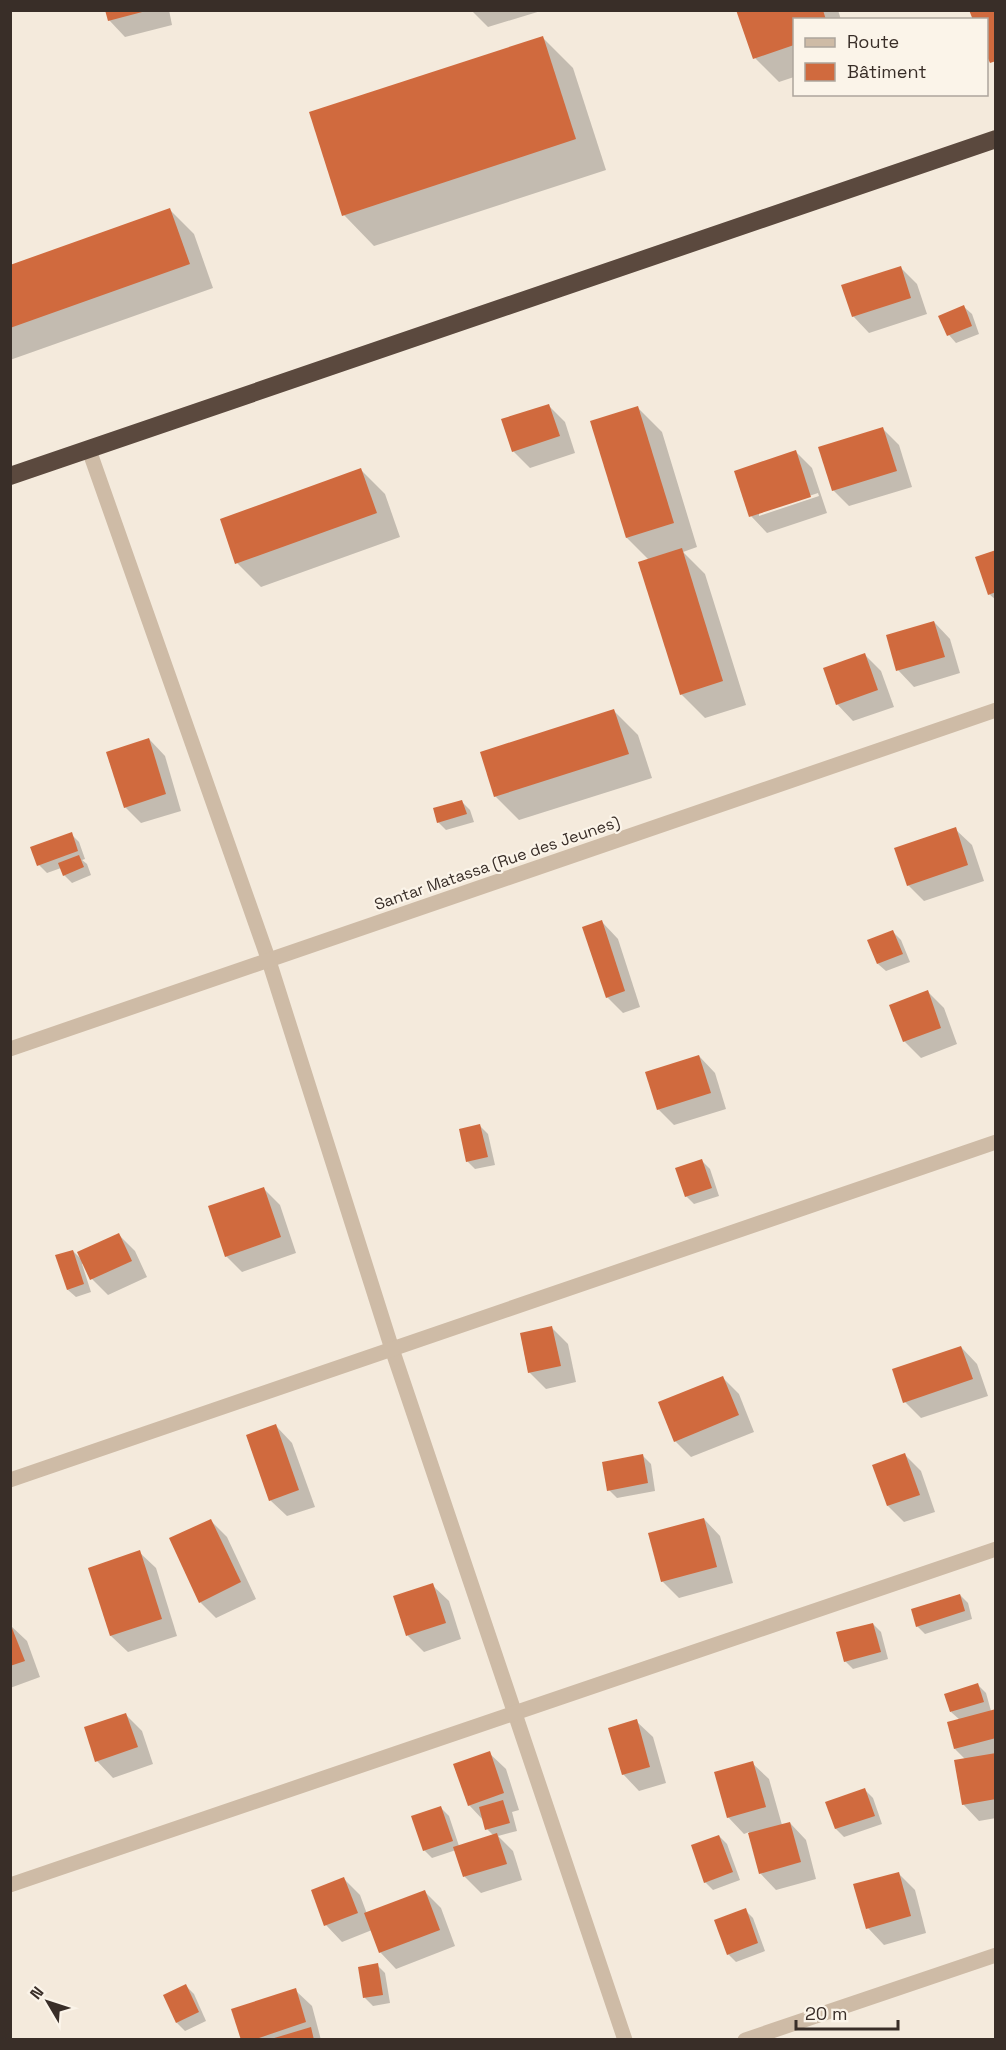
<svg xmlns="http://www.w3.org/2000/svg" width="1006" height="2050" font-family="'Space Grotesk',sans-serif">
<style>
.shadow{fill:#0003;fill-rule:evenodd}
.building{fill:#d06a3e}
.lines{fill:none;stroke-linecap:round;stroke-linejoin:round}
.street{stroke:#cebba6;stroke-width:15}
.highway{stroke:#5b493e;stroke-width:18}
.labels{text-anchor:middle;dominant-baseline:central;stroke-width:4.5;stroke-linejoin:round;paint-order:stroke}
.street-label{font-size:16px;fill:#392e28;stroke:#fbf4e9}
</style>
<rect width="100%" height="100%" fill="#f4eadc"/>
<g class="shadow">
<polygon points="107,10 169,10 172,25 125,37 109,20"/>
<polygon points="471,10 544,10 488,27"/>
<polygon points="738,10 838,10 841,20 794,20 794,77 779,82 755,58"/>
<polygon points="543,38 573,68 606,170 374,246 344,215"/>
<polygon points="170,210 194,234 213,288 10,360 10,266"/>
<polygon points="900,267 917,284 927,314 869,333 853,316"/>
<polygon points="964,307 972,314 979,334 956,343 949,335"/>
<polygon points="549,406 565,422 575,453 530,468 513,451"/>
<polygon points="638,408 662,432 697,547 683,552 705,574 746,705 705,718 681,694 649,560 627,538"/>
<polygon points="883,429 899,445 912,487 849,506 833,490"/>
<path d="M796 452 812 468 827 513 767 533 751 516 736 472ZM818 493 819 496 759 516V513Z"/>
<polygon points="361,470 385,494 400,537 261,587 237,563 222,520"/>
<polygon points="996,552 996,600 989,594"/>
<polygon points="934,622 950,639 960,673 914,687 898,670"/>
<polygon points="865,655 881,671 894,707 853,721 837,704"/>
<polygon points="614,711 638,735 652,778 519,820 495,796"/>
<polygon points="149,739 165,756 181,811 141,823 125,807"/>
<polygon points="462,802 470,810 474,822 446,830 438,822"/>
<polygon points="955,829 972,845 984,881 924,901 908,885"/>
<polygon points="71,834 79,842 85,859 82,860 87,864 91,875 72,883 64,875 61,868 47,873 39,865"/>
<polygon points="602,922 618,939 640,1007 623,1013 607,997"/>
<polygon points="893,932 901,940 910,962 886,971 878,964"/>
<polygon points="928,992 944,1008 957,1044 921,1058 904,1041"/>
<polygon points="699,1056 715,1073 726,1109 674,1125 658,1109"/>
<polygon points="480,1126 488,1134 495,1165 475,1169 467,1161"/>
<polygon points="702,1161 710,1169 719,1196 694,1204 686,1196"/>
<polygon points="263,1188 280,1205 296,1253 242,1272 226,1256"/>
<polygon points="119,1235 135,1251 147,1277 108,1295 92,1279 84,1263 82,1264 91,1292 76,1297 68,1290 57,1256 73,1251 83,1261"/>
<polygon points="552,1328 568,1344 576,1382 546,1389 529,1372"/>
<polygon points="961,1347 977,1364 988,1396 921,1418 905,1402"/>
<polygon points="723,1378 739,1394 754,1432 691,1457 675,1441"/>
<polygon points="276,1426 292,1443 315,1507 287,1516 270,1500"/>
<polygon points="905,1455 921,1471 935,1512 904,1522 888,1506"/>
<polygon points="643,1456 651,1464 655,1491 617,1498 609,1490"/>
<polygon points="704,1519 720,1536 733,1583 679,1598 662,1581"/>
<polygon points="211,1521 227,1537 256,1599 216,1618 200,1602"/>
<polygon points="139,1552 156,1568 177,1636 128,1652 111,1636 90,1568"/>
<polygon points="432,1585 449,1601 461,1639 424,1652 408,1636 395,1597"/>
<polygon points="960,1595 968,1603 972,1619 925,1634 917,1626"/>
<polygon points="873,1624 881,1632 888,1659 853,1669 845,1661"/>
<polygon points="10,1625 27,1641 40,1677 10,1688"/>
<polygon points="978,1685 986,1693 991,1711 996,1710 996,1818 979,1821 963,1804 966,1760 955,1749 960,1720 951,1712"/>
<polygon points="126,1715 142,1731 153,1764 113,1778 97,1761"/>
<polygon points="636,1721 653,1737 666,1783 639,1791 623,1774"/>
<polygon points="489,1753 506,1769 519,1810 512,1812 517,1831 498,1836 513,1851 522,1880 481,1893 465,1877 456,1850 432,1858 424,1850 441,1808 449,1816 459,1846 494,1836 487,1829 484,1821 469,1805"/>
<polygon points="752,1763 769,1779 782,1825 790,1823 806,1840 816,1879 776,1890 760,1873 749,1832 744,1834 728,1817"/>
<polygon points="865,1790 873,1798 882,1824 844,1837 836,1829 827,1803"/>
<polygon points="719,1836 727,1844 740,1880 713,1890 705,1882"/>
<polygon points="898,1873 915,1890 926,1933 884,1945 868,1928"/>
<polygon points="344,1879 360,1895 367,1914 425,1892 441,1908 455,1946 396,1969 380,1952 372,1930 342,1942 326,1925 313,1891"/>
<polygon points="745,1910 753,1918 765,1951 736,1962 728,1954"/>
<polygon points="377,1965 385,1973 390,2003 373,2006 365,1998"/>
<polygon points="186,1986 194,1994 206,2021 185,2031 177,2023"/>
<polygon points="295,1990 312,2006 321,2040 243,2040"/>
</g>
<g class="building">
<polygon points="105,10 146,10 146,11 108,21"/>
<polygon points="736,10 823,10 826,20 794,20 794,45 753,59"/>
<polygon points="969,10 996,10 996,61 990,63 986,54 986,20 973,20"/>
<polygon points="543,36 576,139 342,216 309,112"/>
<polygon points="170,208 190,264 10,328 10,265"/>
<polygon points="901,266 911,298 852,317 841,285"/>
<polygon points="964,305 972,326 947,336 938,316"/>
<polygon points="549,404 560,436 512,452 501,419"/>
<polygon points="638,406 674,523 626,538 590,421"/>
<polygon points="883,427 897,471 832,491 818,447"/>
<polygon points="796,450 811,497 749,517 734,471"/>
<polygon points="361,468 377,513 235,564 220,519"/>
<polygon points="682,548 723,681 680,695 638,562"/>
<polygon points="996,550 996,592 988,595 975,557"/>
<polygon points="934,621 945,657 896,671 886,635"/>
<polygon points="865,653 878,690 836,705 823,668"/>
<polygon points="614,709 629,754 494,797 480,752"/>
<polygon points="149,738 166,794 124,808 106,752"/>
<polygon points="462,800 467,814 437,823 433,808"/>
<polygon points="956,827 968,865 907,886 894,848"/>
<polygon points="72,832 78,851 37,866 30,847"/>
<polygon points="79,855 84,867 63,876 58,863"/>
<polygon points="602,920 625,991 606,998 582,927"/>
<polygon points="893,930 903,954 877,964 867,940"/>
<polygon points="928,990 941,1028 903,1042 889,1005"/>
<polygon points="699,1055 711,1093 657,1110 645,1072"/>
<polygon points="480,1124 488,1157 466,1162 459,1129"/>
<polygon points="702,1159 712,1188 685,1197 675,1168"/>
<polygon points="264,1187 281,1237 225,1257 208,1206"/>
<polygon points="119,1233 132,1261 90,1280 77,1252"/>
<polygon points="73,1250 84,1284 67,1290 55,1255"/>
<polygon points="552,1326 561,1366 528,1373 520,1333"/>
<polygon points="961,1346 973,1379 903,1403 892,1369"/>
<polygon points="723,1376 739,1415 674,1442 658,1402"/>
<polygon points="276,1424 299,1490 269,1501 246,1435"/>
<polygon points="905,1453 920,1495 887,1506 872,1465"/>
<polygon points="643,1454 648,1483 607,1491 602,1462"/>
<polygon points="704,1518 717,1567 661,1582 648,1533"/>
<polygon points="211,1519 241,1582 199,1603 169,1538"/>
<polygon points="140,1550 162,1619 110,1636 88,1568"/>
<polygon points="433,1583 446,1623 406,1636 393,1596"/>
<polygon points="960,1594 965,1611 916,1627 911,1609"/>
<polygon points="10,1623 25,1661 10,1666"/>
<polygon points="873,1623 881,1652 844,1662 836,1632"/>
<polygon points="978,1683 984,1702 950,1712 944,1694"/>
<polygon points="996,1709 996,1738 954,1749 947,1722"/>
<polygon points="126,1713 138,1747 95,1762 84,1727"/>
<polygon points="637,1719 650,1767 622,1775 608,1728"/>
<polygon points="490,1751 504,1793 468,1806 453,1764"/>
<polygon points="996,1753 996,1799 962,1805 954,1760"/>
<polygon points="753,1761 766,1807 727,1818 714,1772"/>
<polygon points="865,1788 875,1816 835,1829 825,1802"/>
<polygon points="503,1800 510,1823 485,1830 479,1807"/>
<polygon points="441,1806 453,1841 423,1851 411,1816"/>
<polygon points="790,1822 801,1862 759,1874 748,1833"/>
<polygon points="497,1833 507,1864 463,1877 453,1847"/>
<polygon points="719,1835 733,1872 704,1883 691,1845"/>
<polygon points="899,1872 911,1916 866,1929 853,1884"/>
<polygon points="344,1877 358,1913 324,1926 311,1890"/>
<polygon points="425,1890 440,1930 379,1953 364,1913"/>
<polygon points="746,1908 758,1943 727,1955 714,1920"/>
<polygon points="378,1963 383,1995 363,1998 358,1967"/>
<polygon points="186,1984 199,2012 176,2023 163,1995"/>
<polygon points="296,1988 306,2022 253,2040 241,2040 231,2009"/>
<polygon points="311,2027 314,2040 271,2040 271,2039"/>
</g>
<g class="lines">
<g class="street">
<polyline points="89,450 269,961 392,1349 625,2040"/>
<polyline points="10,1049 996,710"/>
<polyline points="10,1480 996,1142"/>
<polyline points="10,1885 996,1549"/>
<polyline points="745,2040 996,1955"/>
</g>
<polyline class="highway" points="10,476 996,139"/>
</g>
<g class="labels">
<g class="street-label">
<text transform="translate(497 863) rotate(-19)">Santar Matassa (Rue des Jeunes)</text>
</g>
</g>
<rect width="1006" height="2050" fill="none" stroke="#392e28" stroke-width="24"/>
<rect x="793" y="18" width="195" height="78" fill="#fbf4e9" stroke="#ada59c" stroke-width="1.5"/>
<rect x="805" y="38" width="30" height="9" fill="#cebba6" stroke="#ada59c" stroke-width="1.5"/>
<text x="847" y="48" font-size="18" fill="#392e28">Route</text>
<rect x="805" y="63" width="30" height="18" fill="#d06a3e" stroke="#ada59c" stroke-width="1.5"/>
<text x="847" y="78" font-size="18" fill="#392e28">Bâtiment</text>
<g transform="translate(48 2002) rotate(309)" stroke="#fbf4e9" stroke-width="4.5" paint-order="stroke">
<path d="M0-4.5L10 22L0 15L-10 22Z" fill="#392e28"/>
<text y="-9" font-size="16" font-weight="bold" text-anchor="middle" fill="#392e28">N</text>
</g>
<path d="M796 2020v9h102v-9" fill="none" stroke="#392e28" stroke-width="3"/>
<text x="805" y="2020" font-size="18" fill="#392e28" stroke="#fbf4e9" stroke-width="4.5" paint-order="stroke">20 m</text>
</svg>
